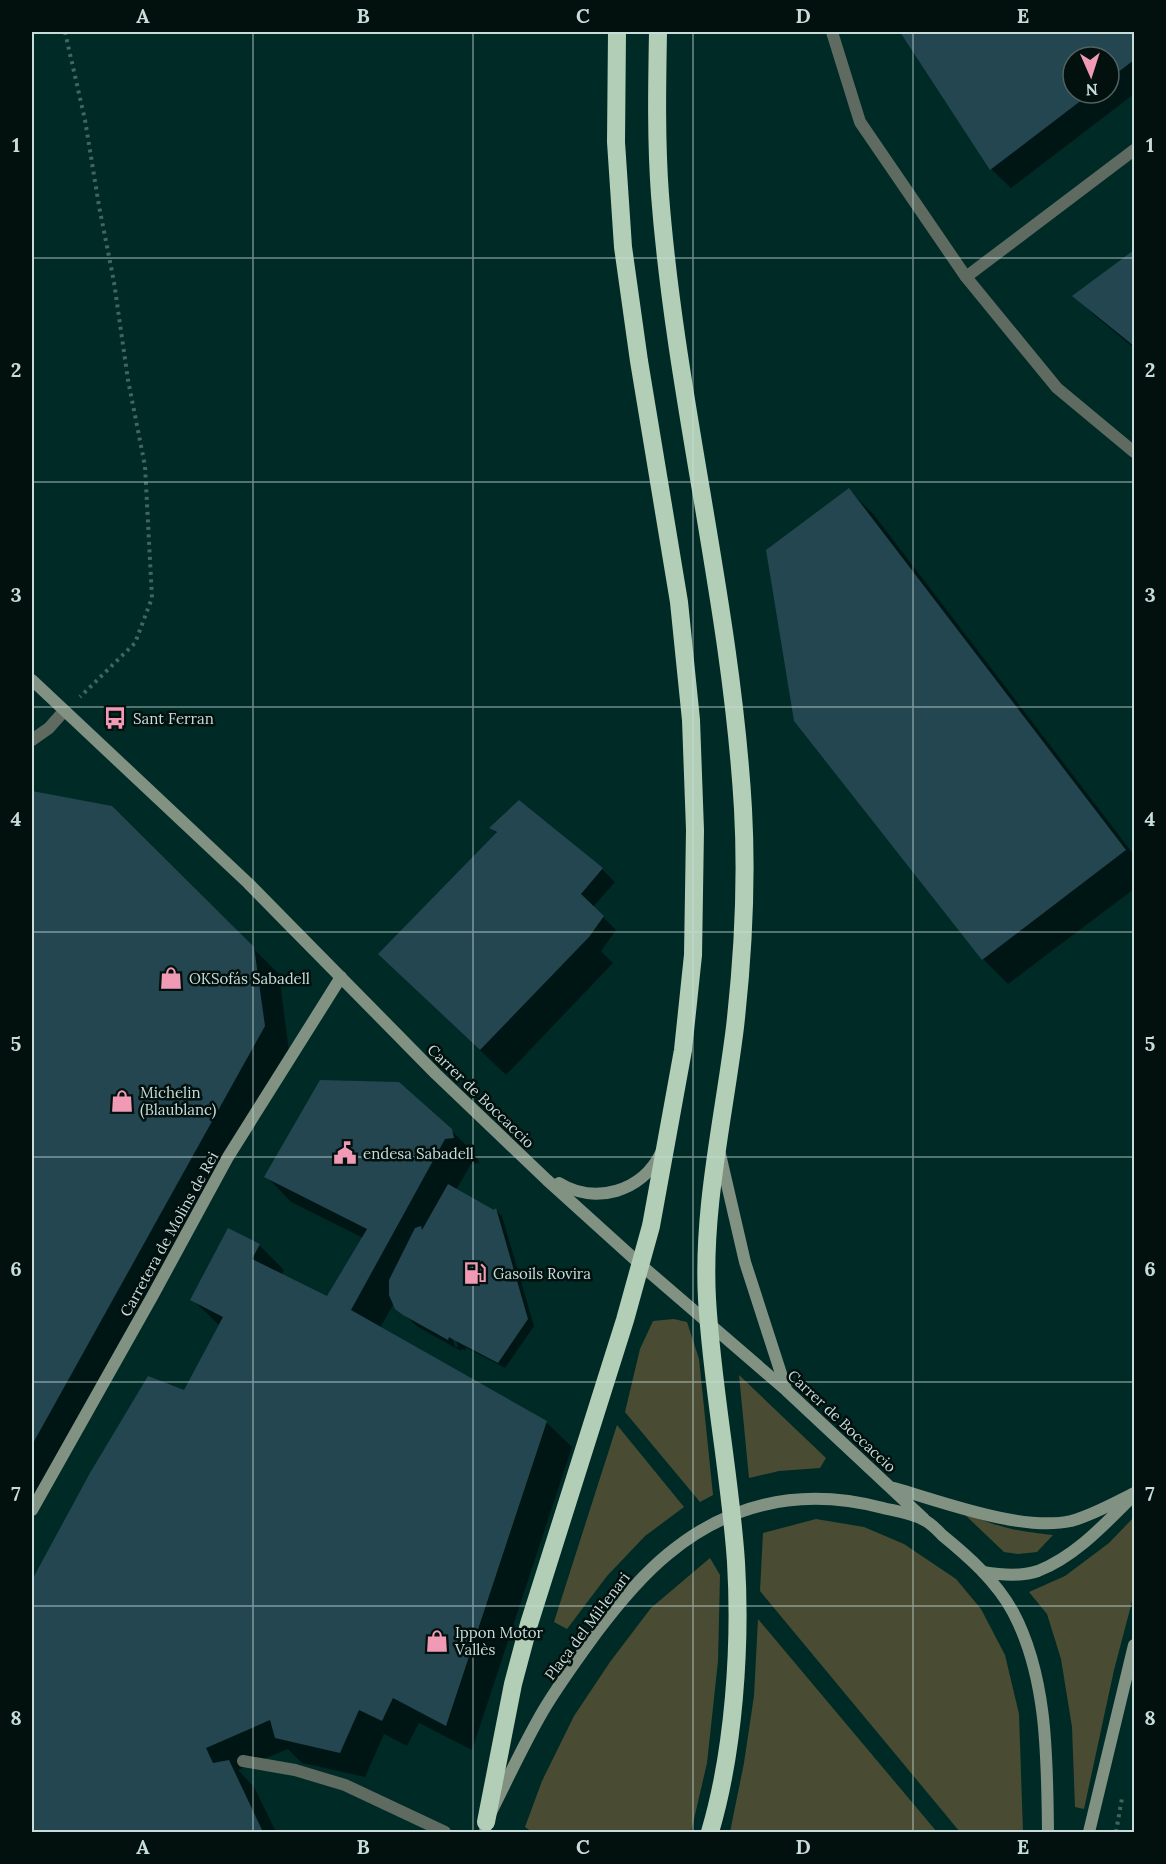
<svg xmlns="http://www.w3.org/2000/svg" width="1166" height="1864" font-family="Lora,serif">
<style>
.green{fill:#494c32}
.shadow{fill:#0007;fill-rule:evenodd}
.building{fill:#234650}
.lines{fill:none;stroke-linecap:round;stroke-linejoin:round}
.path{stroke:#426562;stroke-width:4;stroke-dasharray:3 4.5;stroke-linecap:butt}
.lane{stroke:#5f6a61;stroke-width:12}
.street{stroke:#5f6a61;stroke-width:12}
.secondary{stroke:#819283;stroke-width:12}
.highway{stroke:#b2ceb6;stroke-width:18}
.grid{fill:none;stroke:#c8ddda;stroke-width:1.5;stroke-opacity:0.55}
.labels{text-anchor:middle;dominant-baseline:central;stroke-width:5;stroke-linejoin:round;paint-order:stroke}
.poi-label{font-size:15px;fill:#c8ddda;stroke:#02100e;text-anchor:start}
.street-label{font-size:15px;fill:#c8ddda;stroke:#02100e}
.neatline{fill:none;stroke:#c8ddda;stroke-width:2}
.grid-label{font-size:20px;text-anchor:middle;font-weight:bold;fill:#c8ddda}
</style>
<rect width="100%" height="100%" fill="#002a26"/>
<g class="green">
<polygon points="674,1319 687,1322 699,1359 713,1495 700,1502 625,1412 640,1349 653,1321"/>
<polygon points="739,1375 826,1458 820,1468 779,1471 749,1478"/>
<polygon points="617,1425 684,1507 645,1536 607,1576 567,1629 554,1622"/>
<path d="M961 1511C996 1527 1015 1531 1053 1535L1037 1552 1018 1554 1004 1552Z"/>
<polygon points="1134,1517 1134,1594 1114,1670 1084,1809 1075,1807 1072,1727 1061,1659 1047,1614 1029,1592 1065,1576 1109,1543"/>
<polygon points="816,1519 864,1527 904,1544 956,1579 981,1609 1005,1655 1019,1714 1023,1832 960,1832 760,1591 763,1533"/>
<polygon points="710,1558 720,1575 718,1661 707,1763 691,1832 532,1832 525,1827 542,1781 574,1716 610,1662 651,1608"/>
<polygon points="758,1619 937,1832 730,1832 744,1763 754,1696"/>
</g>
<g class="shadow">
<path d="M902 32H1134V94L1011 188 991 169ZM1073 57H1109V93H1073Z"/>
<polygon points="1134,252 1134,348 1094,315 1075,296"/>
<polygon points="849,490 874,515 1134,855 1134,889 1008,984 983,959"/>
<polygon points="32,793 111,808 279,974 289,1052 40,1500 32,1496"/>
<polygon points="519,802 602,869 615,882 593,907 616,930 601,951 613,963 506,1075 405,979 497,834 491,828"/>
<path d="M451 1130 477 1156 479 1163 471 1164 456 1190 494 1211 496 1210 502 1216 534 1326 505 1368 465 1347 466 1351 462 1349 461 1351 418 1327 397 1308 394 1303 380 1328 546 1422 572 1447 472 1750 419 1723 407 1746 384 1734 365 1777 302 1763 288 1749 238 1770 254 1787 276 1832H32V1582L91 1473 184 1392 220 1326 192 1299 259 1245 284 1270 281 1276 328 1298 363 1238 291 1202 266 1176ZM426 1240 430 1244 458 1347H455Z"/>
</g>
<g class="building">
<polygon points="900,32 1134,32 1134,60 1109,79 1109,57 1073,57 1073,93 1091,93 990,170"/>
<polygon points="1134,250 1134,346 1072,296"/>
<polygon points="849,488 1126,850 982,960 794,721 766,550"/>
<polygon points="32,791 112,806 254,947 265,1026 32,1445"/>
<polygon points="519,800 603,868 581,894 604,916 589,937 480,1050 378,954 497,832 489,828"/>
<polygon points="320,1080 399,1082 452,1129 454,1138 445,1139 351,1310 547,1421 446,1726 393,1698 382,1721 359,1710 340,1753 275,1738 270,1720 206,1748 213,1763 229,1760 263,1832 32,1832 32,1580 90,1473 148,1376 184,1390 223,1317 190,1300 228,1228 260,1244 252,1259 327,1296 367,1229 264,1177"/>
<polygon points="448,1184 494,1210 496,1208 528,1319 498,1363 454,1340 449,1337 448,1340 403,1315 395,1309 389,1295 389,1280 415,1228 421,1226 422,1230"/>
</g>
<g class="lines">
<g class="path">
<polyline points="65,32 85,120 99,206 114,282 128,380 145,466 152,598 135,643 80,697"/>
<polyline points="1116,1832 1122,1798"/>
</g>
<polyline class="lane" points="243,1761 295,1770 345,1785 445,1832"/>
<g class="street">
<polyline points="832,32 860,122 966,277 1057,388 1134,452"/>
<polyline points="966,277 1134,150"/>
<polyline points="32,740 49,728 64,711"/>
</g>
<g class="secondary">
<polyline points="32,680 248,883 436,1074 547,1180 641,1265 786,1390 924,1519"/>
<polyline points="720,1154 745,1262 786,1389"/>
<path d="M559 1183C595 1205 642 1192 661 1153"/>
<path d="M894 1488C943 1502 1022 1532 1071 1521 1093 1515 1114 1503 1134 1493"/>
<polyline points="32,1510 153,1295 228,1157 341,977"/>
<path d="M983 1572C1001 1575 1021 1577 1038 1571 1074 1557 1103 1526 1129 1500"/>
<path d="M485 1832 486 1822C505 1785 522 1747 543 1711 559 1684 578 1658 597 1632 618 1604 640 1577 668 1554 732 1501 803 1487 883 1508 895 1511 912 1513 924 1520 931 1523 937 1530 942 1535 969 1557 996 1581 1013 1612 1048 1678 1047 1760 1048 1832"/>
<polyline points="1089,1832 1134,1645"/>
</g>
<g class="highway">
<path d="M658 32C657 86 656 141 660 195 676 402 731 602 743 809 747 881 743 956 735 1027 724 1117 702 1208 707 1299 712 1387 730 1474 736 1562 741 1646 734 1751 710 1832"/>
<polyline points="486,1822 513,1684 529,1624 625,1320 651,1226 683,1050 693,955 695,830 691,720 679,602 639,361 623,247 616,142 617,32"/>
</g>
</g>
<path class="grid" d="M253 32V1832M473 32V1832M693 32V1832M913 32V1832M32 258H1134M32 482H1134M32 707H1134M32 932H1134M32 1157H1134M32 1382H1134M32 1606H1134"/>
<defs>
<g id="bus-bare" transform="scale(1.8)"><path d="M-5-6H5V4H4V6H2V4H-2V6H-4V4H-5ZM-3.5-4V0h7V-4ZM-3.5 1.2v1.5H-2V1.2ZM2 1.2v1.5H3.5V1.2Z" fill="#f09ab6" stroke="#02100e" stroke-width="2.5" paint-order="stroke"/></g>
<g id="shop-bare" transform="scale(1.8)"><path d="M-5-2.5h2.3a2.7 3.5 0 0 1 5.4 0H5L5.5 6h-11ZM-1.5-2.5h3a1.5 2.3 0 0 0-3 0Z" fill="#f09ab6" stroke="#02100e" stroke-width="2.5" paint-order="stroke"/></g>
<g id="civic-bare" transform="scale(1.8)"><path d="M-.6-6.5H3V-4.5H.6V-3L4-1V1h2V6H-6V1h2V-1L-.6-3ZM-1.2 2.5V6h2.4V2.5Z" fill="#f09ab6" stroke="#02100e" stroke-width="2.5" paint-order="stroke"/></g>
<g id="fuel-bare" transform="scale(1.8)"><path d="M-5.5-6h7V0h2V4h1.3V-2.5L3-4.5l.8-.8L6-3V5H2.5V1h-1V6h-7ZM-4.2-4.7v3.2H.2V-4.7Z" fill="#f09ab6" stroke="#02100e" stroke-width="2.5" paint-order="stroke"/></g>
</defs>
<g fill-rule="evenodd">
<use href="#bus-bare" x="115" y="718"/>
<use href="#shop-bare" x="171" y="978"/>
<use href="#shop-bare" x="122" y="1101"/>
<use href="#civic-bare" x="345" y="1153"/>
<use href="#fuel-bare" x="475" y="1273"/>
<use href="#shop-bare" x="437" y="1641"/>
</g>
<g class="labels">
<g class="poi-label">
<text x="133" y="718">Sant Ferran</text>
<text x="189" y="978">OKSofás Sabadell</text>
<text x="140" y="1092">Michelin<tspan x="140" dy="17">(Blaublanc)</tspan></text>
<text x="363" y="1153">endesa Sabadell</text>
<text x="493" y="1273">Gasoils Rovira</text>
<text x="455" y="1632">Ippon Motor<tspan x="455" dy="17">Vallès</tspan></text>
</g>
<g class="street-label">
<text transform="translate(481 1096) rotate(44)">Carrer de Boccaccio</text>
<text transform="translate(169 1234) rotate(-61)">Carretera de Molins de Rei</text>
<text transform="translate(842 1421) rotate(43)">Carrer de Boccaccio</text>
<text transform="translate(587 1626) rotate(-53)">Plaça del Mil·lenari</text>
</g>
</g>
<rect width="1166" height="1864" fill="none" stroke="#02100e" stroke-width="66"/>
<g transform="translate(1091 75) rotate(177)"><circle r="28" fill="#02100e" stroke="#516260" stroke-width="1.5"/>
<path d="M0-4.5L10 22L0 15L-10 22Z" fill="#f09ab6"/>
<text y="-9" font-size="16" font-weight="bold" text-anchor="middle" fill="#c8ddda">N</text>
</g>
<rect x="33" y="33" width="1100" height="1798" class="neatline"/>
<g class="grid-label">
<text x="143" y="23">A</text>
<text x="363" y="23">B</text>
<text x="583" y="23">C</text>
<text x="803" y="23">D</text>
<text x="1023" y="23">E</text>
<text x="16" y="152">1</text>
<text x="1150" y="152">1</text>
<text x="16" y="377">2</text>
<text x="1150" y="377">2</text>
<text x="16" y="602">3</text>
<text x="1150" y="602">3</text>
<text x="16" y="826">4</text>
<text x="1150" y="826">4</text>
<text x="16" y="1051">5</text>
<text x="1150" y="1051">5</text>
<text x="16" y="1276">6</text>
<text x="1150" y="1276">6</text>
<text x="16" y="1501">7</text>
<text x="1150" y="1501">7</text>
<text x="16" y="1725">8</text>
<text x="1150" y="1725">8</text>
<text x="143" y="1854">A</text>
<text x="363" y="1854">B</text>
<text x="583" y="1854">C</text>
<text x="803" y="1854">D</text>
<text x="1023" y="1854">E</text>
</g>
</svg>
